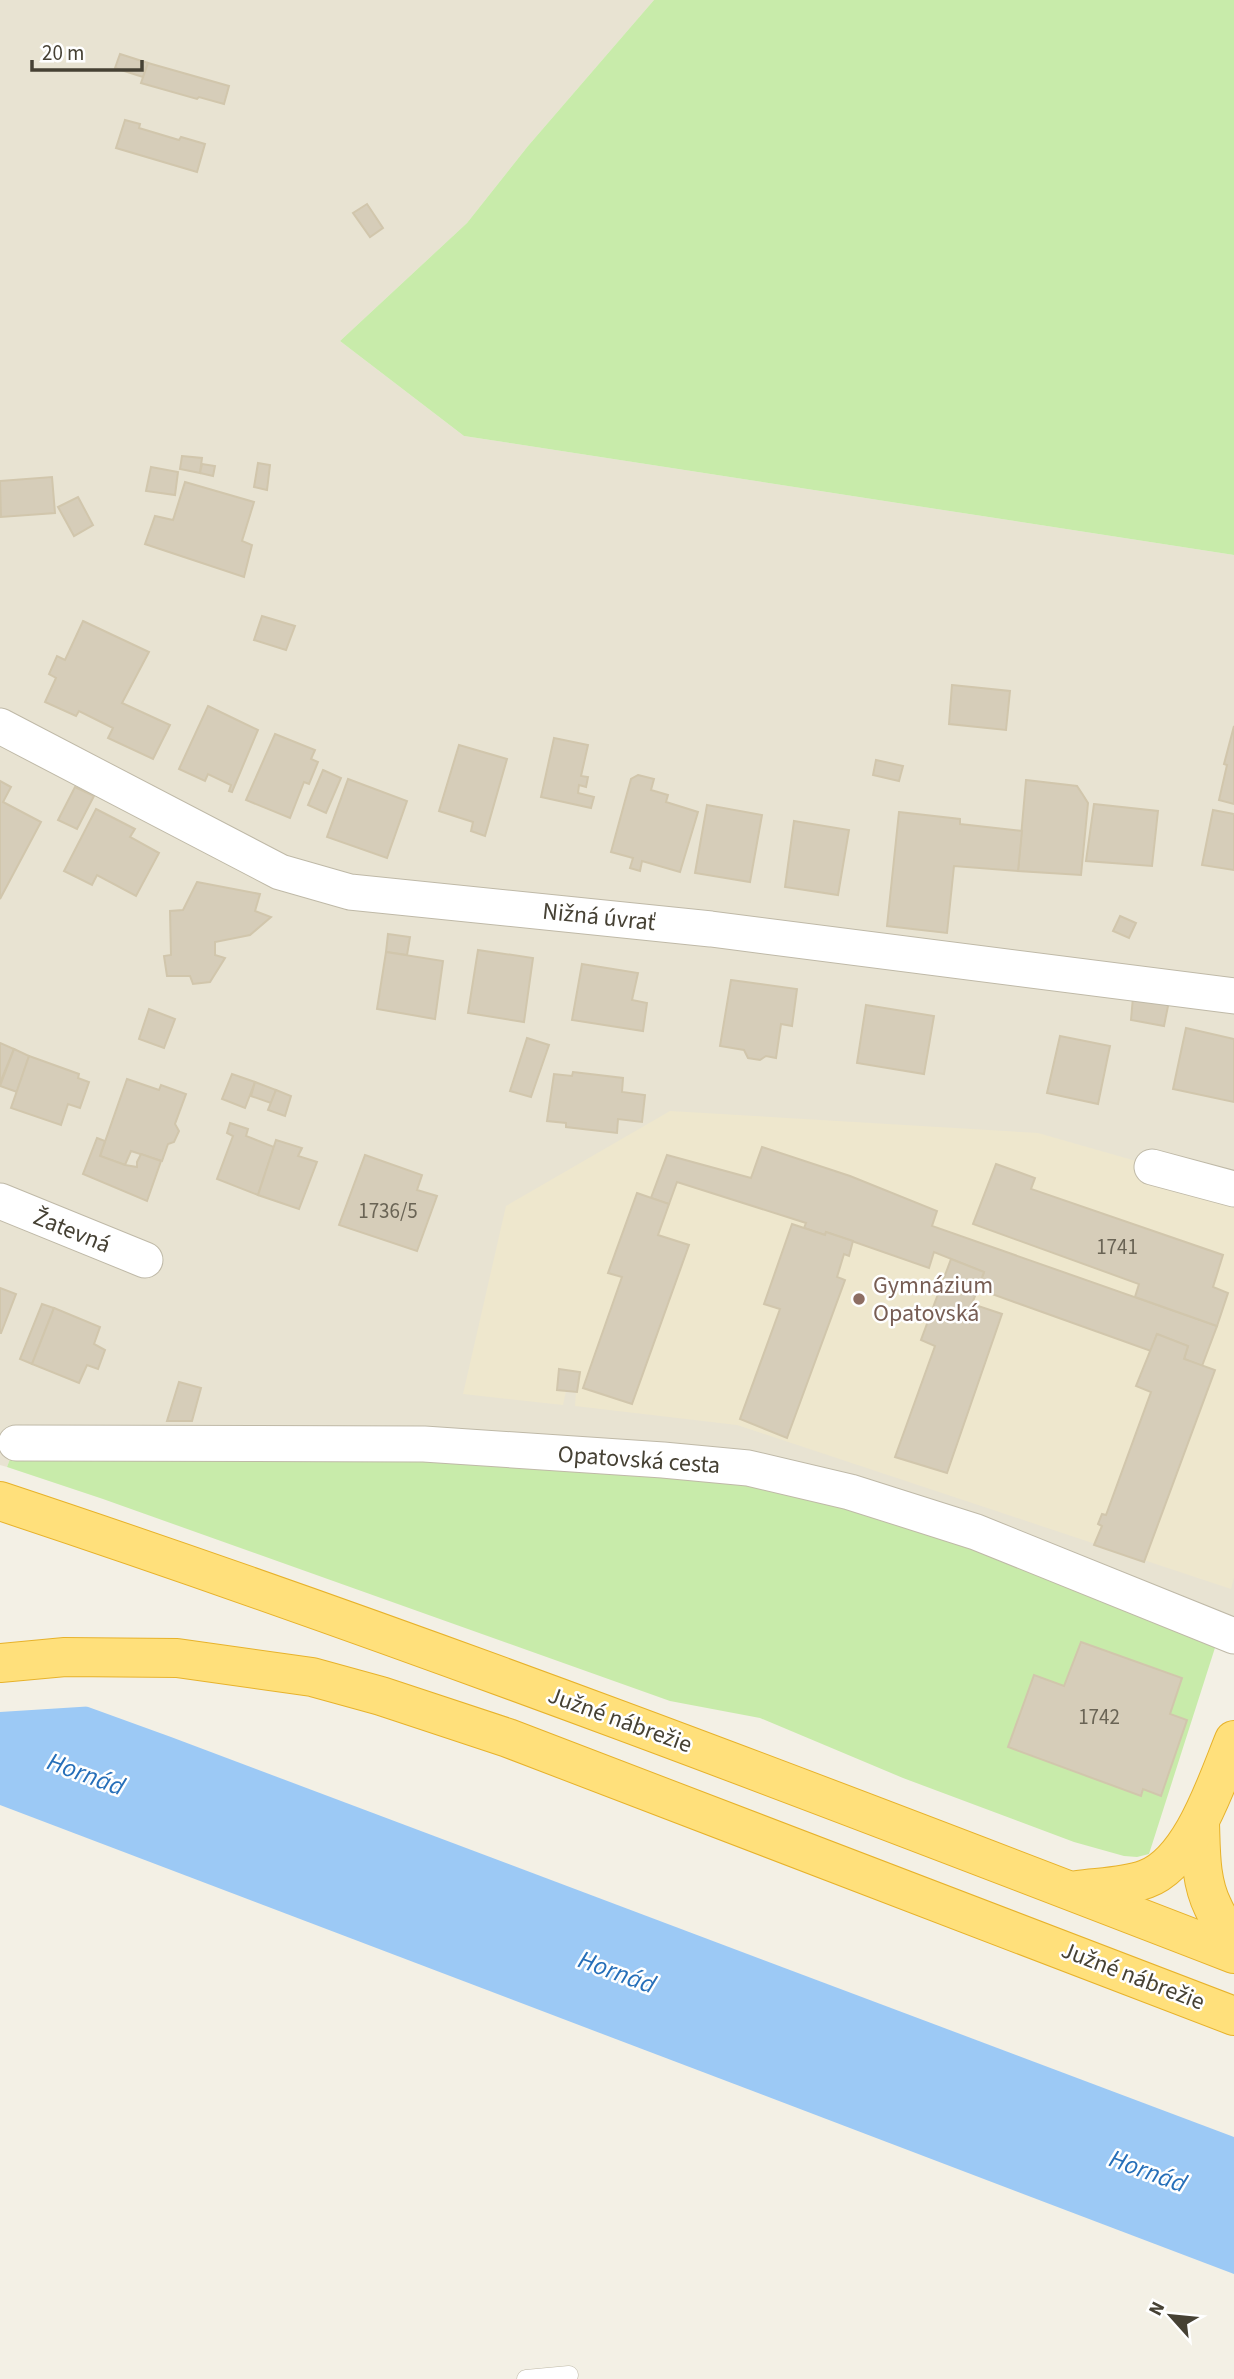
<svg xmlns="http://www.w3.org/2000/svg" width="1234" height="2379" font-family="'Source Sans 3',sans-serif">
<style>
.residential{fill:#e8e3d2}
.education{fill:#eee7cd}
.green{fill:#c8ebaa}
.water{fill:#9cc9f5}
.pier{fill:#f3f0e5}
.building{fill:#d6cdb9;stroke:#d1c6ac;stroke-width:2}
.lines{fill:none;stroke-linecap:round;stroke-linejoin:round}
.service-casing{stroke:#bfb9a7;stroke-width:19}
.minor-casing{stroke:#bfb9a7;stroke-width:37}
.trunk-casing{stroke:#e7b22b;stroke-width:40}
.service{stroke:#fff;stroke-width:18}
.minor{stroke:#fff;stroke-width:35}
.trunk{stroke:#ffe07b;stroke-width:38}
.education-dot{fill:#8d6e63;stroke:#fff;stroke-width:2.5}
.labels{text-anchor:middle;dominant-baseline:central;stroke-width:5;stroke-linejoin:round;paint-order:stroke}
.number-label{font-size:21px;fill:#6a6455}
.street-label{font-size:24px;fill:#464134;stroke:#fff}
.education-label{font-size:24px;fill:#785e54;stroke:#fff;text-anchor:start}
.water-label{font-size:26px;font-style:italic;fill:#266fb9;stroke:#fff}
</style>
<rect width="100%" height="100%" fill="#f3f0e5"/>
<polygon class="residential" points="0,0 654,0 528,146 467,223 340,341 464,436 1234,555 1234,1636 16,1443 7,1467 0,1465"/>
<polygon class="education" points="670,1111 1038,1133 1234,1189 1234,1577 1231,1589 737,1425 575,1406 576,1392 566,1391 563,1405 463,1394 506,1206"/>
<g class="green">
<polygon points="654,0 1234,0 1234,555 464,436 340,341 467,223 528,146"/>
<polygon points="16,1443 748,1468 1221,1629 1149,1854 1137,1857 1124,1856 1074,1842 903,1778 760,1718 670,1701 103,1499 7,1467"/>
</g>
<polygon class="water" points="0,1675 171,1737 1234,2137 1234,2274 0,1805"/>
<polygon class="pier" points="0,1672 95,1706 0,1712"/>
<g class="building">
<polygon points="120,54 148,63 143,77 115,68"/>
<polygon points="148,63 229,86 224,104 199,97 197,99 141,83"/>
<polygon points="125,120 140,124 139,128 179,140 181,137 205,144 197,172 116,148"/>
<polygon points="367,204 383,228 370,237 353,213"/>
<polygon points="182,456 202,458 200,473 180,469"/>
<polygon points="258,463 270,465 267,490 254,487"/>
<polygon points="202,464 215,466 213,476 200,473"/>
<polygon points="151,467 178,472 175,495 146,491"/>
<polygon points="52,477 55,513 1,517 0,481"/>
<polygon points="185,482 254,502 242,541 252,545 244,577 145,544 155,516 173,520"/>
<polygon points="78,497 93,525 74,536 58,507"/>
<polygon points="262,616 295,626 286,650 254,640"/>
<polygon points="83,621 149,652 122,703 170,725 153,759 108,738 113,728 79,711 76,716 45,702 56,678 49,674 57,656 65,660"/>
<polygon points="952,685 1010,691 1006,730 949,724"/>
<polygon points="208,706 258,730 232,792 229,791 231,785 208,774 205,781 179,769"/>
<polygon points="1234,726 1234,804 1219,800 1227,765 1224,764"/>
<polygon points="275,734 315,750 311,759 318,762 309,784 304,782 290,818 246,800"/>
<polygon points="554,738 588,745 581,776 588,777 586,787 579,785 578,793 594,797 591,808 541,797"/>
<polygon points="459,745 507,759 485,836 471,831 473,822 439,811"/>
<polygon points="876,760 903,766 899,781 873,775"/>
<polygon points="323,770 341,778 326,813 308,805"/>
<polygon points="638,775 654,779 651,790 668,795 666,802 698,812 680,872 642,861 640,871 630,868 633,858 611,852 631,779"/>
<polygon points="348,779 407,801 387,858 327,837"/>
<polygon points="1026,780 1077,786 1083,795 1088,803 1081,875 1018,871"/>
<polygon points="0,781 11,787 3,802 41,822 0,899"/>
<polygon points="75,787 94,796 77,829 58,820"/>
<polygon points="1094,804 1158,811 1152,866 1086,861"/>
<polygon points="707,805 762,815 750,882 695,873"/>
<polygon points="96,809 135,829 130,837 159,853 136,896 97,875 92,885 64,871"/>
<polygon points="1213,810 1234,814 1234,870 1202,865"/>
<polygon points="899,812 960,819 960,824 1022,831 1018,871 954,866 947,933 887,926"/>
<polygon points="794,821 849,830 838,895 785,887"/>
<polygon points="197,882 260,894 255,911 271,917 250,935 215,942 215,955 225,958 210,982 193,984 190,976 167,976 164,956 171,955 170,911 183,910"/>
<polygon points="1120,916 1136,923 1129,938 1113,931"/>
<polygon points="388,934 410,937 407,955 386,952"/>
<polygon points="478,950 533,958 524,1022 468,1013"/>
<polygon points="386,952 443,961 435,1019 377,1009"/>
<polygon points="582,964 638,973 632,1000 647,1003 643,1031 572,1020"/>
<polygon points="731,980 797,989 792,1026 781,1024 776,1058 766,1056 760,1060 748,1058 744,1050 720,1046"/>
<polygon points="1133,997 1169,1001 1164,1026 1131,1020"/>
<polygon points="866,1005 934,1016 924,1074 857,1063"/>
<polygon points="149,1009 175,1019 164,1048 139,1039"/>
<polygon points="1186,1028 1234,1039 1234,1102 1173,1089"/>
<polygon points="1060,1036 1110,1046 1098,1104 1047,1093"/>
<polygon points="527,1038 549,1045 531,1097 510,1091"/>
<polygon points="0,1043 14,1049 0,1083"/>
<polygon points="14,1049 29,1056 17,1092 0,1086"/>
<polygon points="29,1056 79,1074 78,1078 89,1082 80,1108 68,1104 61,1125 11,1108"/>
<polygon points="573,1072 623,1078 622,1092 645,1095 642,1122 618,1119 617,1133 566,1127 566,1123 547,1121 554,1074 572,1076"/>
<polygon points="232,1074 255,1082 245,1108 222,1099"/>
<polygon points="127,1079 159,1090 161,1085 186,1094 175,1124 179,1131 174,1142 168,1144 162,1161 131,1151 125,1165 100,1156"/>
<polygon points="255,1082 276,1090 271,1103 251,1096"/>
<polygon points="276,1090 291,1096 285,1116 268,1110"/>
<polygon points="230,1123 248,1129 246,1136 274,1147 258,1195 217,1179 233,1136 227,1133"/>
<polygon points="97,1138 105,1141 100,1156 125,1165 137,1167 137,1162 141,1154 161,1161 147,1201 83,1174"/>
<polygon points="276,1140 302,1148 298,1156 317,1162 299,1209 258,1195"/>
<polygon points="762,1147 850,1176 937,1211 932,1226 1217,1326 1202,1366 1184,1359 1188,1346 1157,1334 1151,1351 978,1289 984,1272 934,1252 929,1268 826,1232 825,1235 804,1228 806,1223 677,1182 669,1204 651,1198 667,1155 751,1178"/>
<polygon points="365,1155 422,1175 417,1190 437,1196 417,1251 339,1225"/>
<polygon points="996,1164 1035,1178 1031,1189 1223,1255 1213,1287 1228,1293 1217,1326 1135,1297 1139,1284 973,1224"/>
<polygon points="637,1193 669,1204 658,1235 689,1245 632,1404 583,1388 622,1277 608,1273"/>
<polygon points="792,1224 825,1235 826,1232 853,1241 849,1256 844,1254 837,1277 845,1280 787,1438 740,1419 780,1309 764,1304"/>
<polygon points="951,1259 984,1272 972,1304 1002,1314 947,1473 895,1457 935,1346 921,1340"/>
<polygon points="0,1288 16,1294 1,1333 0,1333"/>
<polygon points="42,1304 54,1308 32,1364 20,1359"/>
<polygon points="54,1308 100,1327 94,1344 105,1350 98,1369 87,1365 79,1383 32,1364"/>
<polygon points="1157,1334 1188,1346 1184,1359 1215,1370 1144,1562 1094,1545 1102,1526 1098,1524 1102,1514 1106,1515 1151,1392 1136,1386"/>
<polygon points="559,1369 580,1372 577,1392 557,1390"/>
<polygon points="179,1382 201,1388 192,1421 167,1421"/>
<polygon points="1081,1642 1182,1678 1170,1714 1187,1720 1161,1796 1143,1789 1141,1796 1008,1747 1034,1675 1064,1686"/>
</g>
<g class="lines">
<g class="service-casing">
<polyline id="service" points="526,2379 569,2375"/>
</g>
<g class="minor-casing">
<g id="minor">
<polyline points="0,726 280,872 350,892 711,929 1234,996"/>
<polyline points="1152,1167 1234,1189"/>
<polyline points="0,1201 145,1260"/>
<polyline points="16,1443 424,1444 663,1460 748,1468 850,1492 976,1532 1234,1636"/>
</g>
</g>
<g class="trunk-casing">
<g id="trunk">
<path d="M0 1501C416 1639 825 1796 1234 1954"/>
<polyline points="0,1663 65,1657 177,1658 312,1677 381,1696 508,1738 1234,2016"/>
<path d="M1200 1823C1201 1851 1200 1881 1213 1907 1218 1919 1227 1930 1234 1941"/>
<path d="M1077 1890C1099 1887 1125 1887 1146 1879 1192 1862 1217 1781 1234 1740"/>
</g>
</g>
<use href="#service" class="service"/>
<use href="#minor" class="minor"/>
<use href="#trunk" class="trunk"/>
</g>
<circle class="education-dot" cx="859" cy="1299" r="7"/>
<g class="labels">
<g class="number-label">
<text x="388" y="1211">1736/5</text>
<text x="1117" y="1247">1741</text>
<text x="1099" y="1717">1742</text>
</g>
<g class="street-label">
<text transform="translate(599 917) rotate(6)">Nižná úvrať</text>
<text transform="translate(72 1231) rotate(22)">Žatevná</text>
<text transform="translate(639 1460) rotate(4)">Opatovská cesta</text>
<text transform="translate(620 1720) rotate(20)">Južné nábrežie</text>
<text transform="translate(1133 1976) rotate(21)">Južné nábrežie</text>
</g>
<g class="education-label">
<text x="873" y="1285">Gymnázium<tspan x="873" dy="28">Opatovská</tspan></text>
</g>
<g class="water-label">
<text transform="translate(86 1774) rotate(20)">Hornád</text>
<text transform="translate(617 1972) rotate(20)">Hornád</text>
<text transform="translate(1148 2171) rotate(20)">Hornád</text>
</g>
</g>
<g transform="translate(1171 2316) rotate(297)" stroke="#ffffff" stroke-width="5" paint-order="stroke">
<path d="M0-5L12 26L0 18L-12 26Z" fill="#464134"/>
<text y="-10" font-size="19" font-weight="bold" text-anchor="middle" fill="#464134">N</text>
</g>
<path d="M32 60v10h110v-10" fill="none" stroke="#464134" stroke-width="3.5"/>
<text x="42" y="60" font-size="21" fill="#464134" stroke="#ffffff" stroke-width="5" paint-order="stroke">20 m</text>
</svg>
